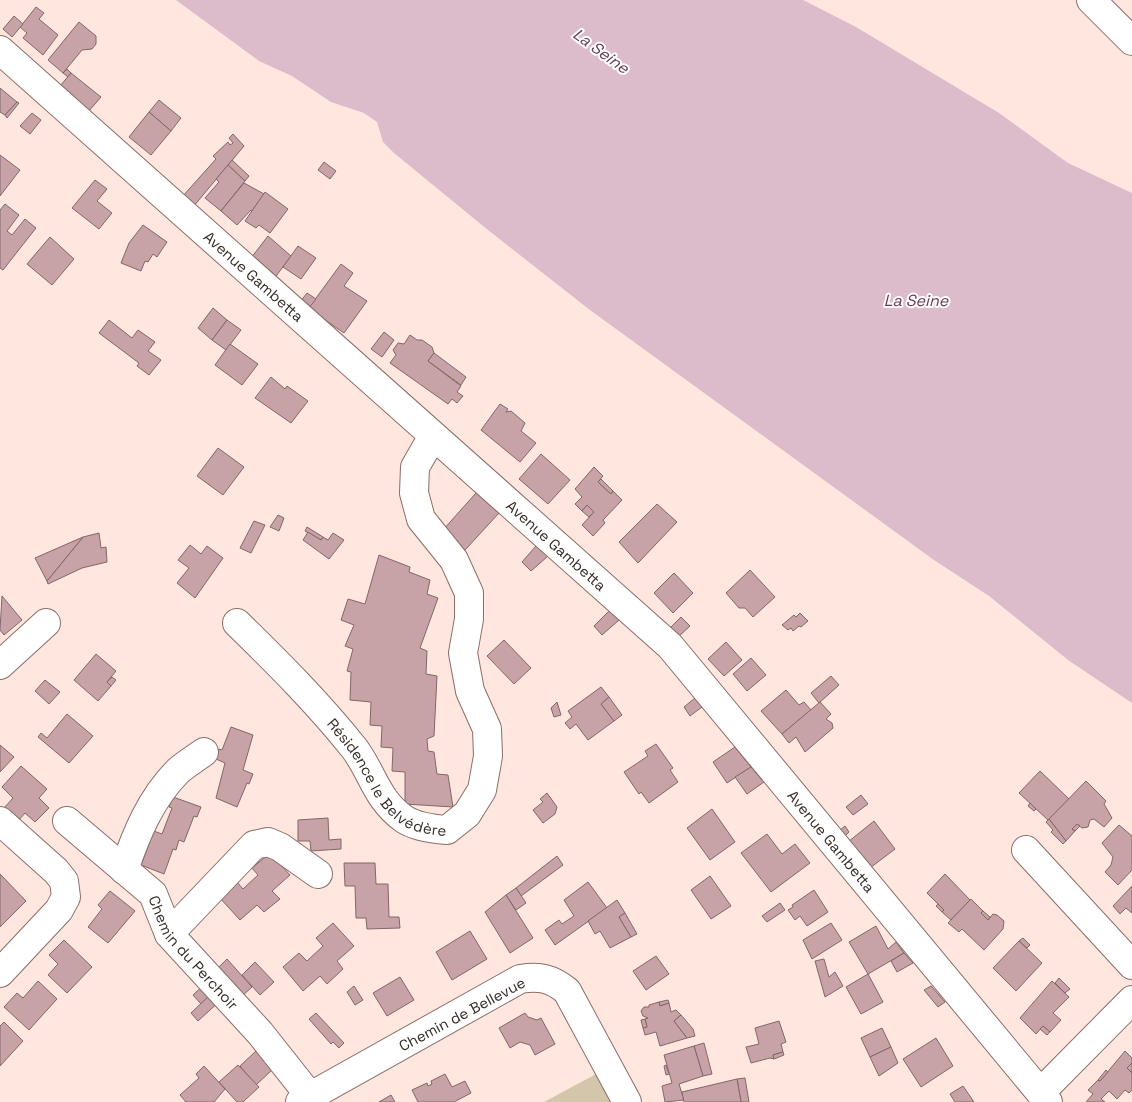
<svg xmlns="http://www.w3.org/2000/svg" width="1132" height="1102" font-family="'Space Grotesk',sans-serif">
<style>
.green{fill:#d3c6aa}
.water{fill:#dcbbcb}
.building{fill:#c7a3a7;stroke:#836669}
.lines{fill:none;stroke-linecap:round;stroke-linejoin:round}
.minor-casing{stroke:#8a6e67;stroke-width:30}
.minor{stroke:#fff;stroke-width:28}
.labels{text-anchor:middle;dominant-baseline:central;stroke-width:4;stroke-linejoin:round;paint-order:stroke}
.street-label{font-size:15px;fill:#362b27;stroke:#fff}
.water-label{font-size:16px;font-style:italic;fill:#6a3d55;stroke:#fff}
</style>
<rect width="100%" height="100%" fill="#ffe6de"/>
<polygon class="green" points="598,1073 611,1102 544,1102"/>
<polygon class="water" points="176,0 803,0 856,27 999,113 1068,163 1132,193 1132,703 1068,660 989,596 934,560 590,310 488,230 394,153 383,142 377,122 364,113 331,102 292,76 259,61"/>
<g class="building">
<polygon points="36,7 44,13 39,19 58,35 43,55 23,38 27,33 20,27"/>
<polygon points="14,16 23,24 12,37 3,29"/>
<polygon points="79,22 96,36 96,44 92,49 82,50 63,73 48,60"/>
<polygon points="67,69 71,73 68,77 63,73"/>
<polygon points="71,73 101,97 88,112 60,86"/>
<polygon points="0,88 17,102 5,115 0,112"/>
<polygon points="159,100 181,118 171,131 149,112"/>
<polygon points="17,102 19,103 7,118 5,115"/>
<polygon points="149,112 171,131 151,155 129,137"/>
<polygon points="32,113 41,120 30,134 20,126"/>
<polygon points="233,134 244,146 193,207 182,197 216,159 213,156 228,142 230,145 233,143 229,138"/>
<polygon points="0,155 20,170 0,196"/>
<polygon points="232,160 249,176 245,181 228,165"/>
<polygon points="324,162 336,171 330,179 318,170"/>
<polygon points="228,165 245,181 221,211 205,198 219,182 216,179"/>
<polygon points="95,180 107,189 97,201 112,213 99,229 72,208"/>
<polygon points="244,183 264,194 252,211 251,210 237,225 221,211"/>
<polygon points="265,192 288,209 270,233 259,225 256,228 245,221"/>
<polygon points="5,204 19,215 7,231 12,235 25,219 36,228 3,270 0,268 0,210"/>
<polygon points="143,225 167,242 157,257 153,254 148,262 145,261 141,271 121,263 129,243"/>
<polygon points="268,236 291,256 274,279 251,258"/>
<polygon points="50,237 74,259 52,285 27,264"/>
<polygon points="298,246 316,258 301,279 283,267"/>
<polygon points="341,264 353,273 344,286 367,301 344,333 321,317 320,319 308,309"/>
<polygon points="307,293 316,299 308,309 300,302"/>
<polygon points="213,308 227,320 212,340 198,328"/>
<polygon points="109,320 132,338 138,330 155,342 148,351 161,360 149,375 137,366 139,363 99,333"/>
<polygon points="227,320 241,330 226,350 212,340"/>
<polygon points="384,332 394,340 382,357 371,349"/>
<polygon points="410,335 417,340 422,340 432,347 434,353 428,361 461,386 457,392 463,396 457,403 452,399 448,404 390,363 396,355 393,350 398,343 404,344"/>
<polygon points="230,344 258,364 242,385 215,365"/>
<polygon points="434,353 466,377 461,385 428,361"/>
<polygon points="271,377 285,389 287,386 308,401 291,423 255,398"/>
<polygon points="500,404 508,409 506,412 511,411 525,423 521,431 536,443 520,462 481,430"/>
<polygon points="218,448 244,467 223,495 197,476"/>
<polygon points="541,454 570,480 548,504 519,479"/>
<polygon points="594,467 603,476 598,482 611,494 613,491 622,500 603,520 605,523 593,536 582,525 594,512 587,505 582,511 575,504 582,497 575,489"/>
<polygon points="601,479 613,491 611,494 598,482"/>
<polygon points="476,493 499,513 465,550 443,530"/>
<polygon points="657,504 677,522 638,563 619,542"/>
<polygon points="587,505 594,512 589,517 582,511"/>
<polygon points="278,515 284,518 279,531 270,527"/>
<polygon points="254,521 265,525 251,553 240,548"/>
<polygon points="307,527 323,537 321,540 305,531"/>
<polygon points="308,532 321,540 323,537 328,540 333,533 344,540 329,559 303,540"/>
<polygon points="99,533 101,548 106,547 107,562 82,568 48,584 47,581 83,537"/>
<polygon points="83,537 47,581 35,558"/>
<polygon points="190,545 201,554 207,546 223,558 195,598 177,583 189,568 178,560"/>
<polygon points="536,546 548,556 531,571 522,562"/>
<polygon points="379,555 410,567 409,572 430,580 427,594 438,598 420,648 427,651 426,674 437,676 434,736 427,739 428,751 434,752 437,774 448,775 453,807 405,804 405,772 392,771 393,748 381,747 382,726 370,725 371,702 350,700 351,672 347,671 353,649 345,646 354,625 341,620 348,599 365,604"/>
<polygon points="750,570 775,597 753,617 745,608 739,608 726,593"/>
<polygon points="674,573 693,593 673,613 654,593"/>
<polygon points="2,596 22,620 4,635 0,630"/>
<polygon points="609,611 619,620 602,635 594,626"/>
<polygon points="800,613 808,621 801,627 799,626 793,631 791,628 788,630 782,625 794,615 796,617"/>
<polygon points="681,617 690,626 678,637 669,629"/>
<polygon points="504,640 531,668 514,684 487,656"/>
<polygon points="726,642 742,660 724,676 708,659"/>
<polygon points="96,654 116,671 107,682 111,686 98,701 74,680"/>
<polygon points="751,658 766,675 747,691 733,674"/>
<polygon points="831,676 839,685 819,703 811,693"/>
<polygon points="112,677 116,680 111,686 107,682"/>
<polygon points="45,680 60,692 49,704 35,691"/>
<polygon points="601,687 609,697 601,704 614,721 588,740 576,724 570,729 565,723 572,717 568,711"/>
<polygon points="786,690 799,705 804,702 811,710 782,734 761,711"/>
<polygon points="609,697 622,715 614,721 601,704"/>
<polygon points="695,698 702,707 690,716 684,707"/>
<polygon points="557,702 561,715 554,717 551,708"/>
<polygon points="820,702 831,714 826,719 832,723 833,728 805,752 796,737 789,743 782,734"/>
<polygon points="67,714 93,736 69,763 38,737 41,733 47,738"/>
<polygon points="231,727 253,735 243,770 253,774 249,784 247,783 237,807 216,798 225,763 216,759 219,749 222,750"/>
<polygon points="656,744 673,768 670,770 678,782 649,803 641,792 639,794 624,772 648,756 645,751"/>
<polygon points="0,745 14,757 0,772"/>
<polygon points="735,747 751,767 727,783 713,762"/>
<polygon points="21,766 47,789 39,798 49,808 35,822 25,813 18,821 4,808 13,798 2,787"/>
<polygon points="751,767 764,782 747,794 735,777"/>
<polygon points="1040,771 1069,799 1048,820 1019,793"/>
<polygon points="1086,781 1106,801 1104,804 1112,818 1104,827 1094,819 1090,820 1088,827 1082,828 1077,824 1072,829 1075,831 1066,841 1049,819"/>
<polygon points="547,793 557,807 555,814 543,823 533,810 543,802 540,799"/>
<polygon points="861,795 868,804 853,815 846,807"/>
<polygon points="173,797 201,807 197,817 194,816 184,842 179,840 176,850 173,849 164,874 141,865 149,844 147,842 151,830 162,834 172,808 169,807"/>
<polygon points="1030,803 1036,809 1034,811 1028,806"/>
<polygon points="712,809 735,842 710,860 687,828"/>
<polygon points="328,818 329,840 341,839 341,849 311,851 310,841 298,841 298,820"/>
<polygon points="1049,819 1066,841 1063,844 1051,832 1053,830 1046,822"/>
<polygon points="874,821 895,849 870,868 848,842"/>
<polygon points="1077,824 1080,826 1075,831 1072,829"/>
<polygon points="1119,825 1132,836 1132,870 1118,885 1105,872 1111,865 1113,857 1102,843"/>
<polygon points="845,826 849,832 844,837 839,831"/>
<polygon points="767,834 782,854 795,844 810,863 771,892 741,853"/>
<polygon points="270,853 290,875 272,891 280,899 264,912 257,905 240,920 220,898 237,882 243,889 258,875 252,868"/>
<polygon points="557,856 563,865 521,896 516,888"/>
<polygon points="344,863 375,863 376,884 388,884 389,917 399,917 400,928 367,929 366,918 356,918 355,886 345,886"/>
<polygon points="0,874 26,901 0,927"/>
<polygon points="945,874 970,900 951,920 942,912 944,910 927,893"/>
<polygon points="710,876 731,906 711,919 691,890"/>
<polygon points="588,882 607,908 555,945 545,930 559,920 562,924 574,916 564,900"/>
<polygon points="1132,886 1132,913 1126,908 1120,914 1113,906"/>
<polygon points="516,888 526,903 516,910 506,895"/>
<polygon points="814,890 828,912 807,926 800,916 795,920 788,910 793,907 792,905"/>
<polygon points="110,891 135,911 108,943 88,927 102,909 98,905"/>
<polygon points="506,895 533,938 510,953 485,912"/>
<polygon points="971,899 983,911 981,913 988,920 993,914 997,915 1004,921 1003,929 984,950 962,929 959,932 948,923"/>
<polygon points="617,900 625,913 619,917 631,937 610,948 600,931 595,934 588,921"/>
<polygon points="780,903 785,910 767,922 762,916"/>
<polygon points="938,904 944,910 942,912 936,906"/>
<polygon points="983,911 990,917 988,920 981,913"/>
<polygon points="625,913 637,934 631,937 619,917"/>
<polygon points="333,923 354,946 337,961 343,969 327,984 320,976 303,991 283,967 299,953 307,961 323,946 316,938"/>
<polygon points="831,923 842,940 812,959 803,940"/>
<polygon points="876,926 888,949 896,942 904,953 868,974 849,942"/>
<polygon points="470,931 487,959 452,980 436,952"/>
<polygon points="1023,938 1030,945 1027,948 1019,941"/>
<polygon points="64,940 92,967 67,993 48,975 58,964 49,955"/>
<polygon points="1019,941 1042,963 1016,991 993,968"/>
<polygon points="904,953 913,963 897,972 891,961"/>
<polygon points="656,956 669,974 646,990 633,971"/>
<polygon points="227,959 252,987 241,997 216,970"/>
<polygon points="824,959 829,977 835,972 843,986 825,997 815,961"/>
<polygon points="255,962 274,982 260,995 242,975"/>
<polygon points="868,974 883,1002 861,1014 846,987"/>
<polygon points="400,977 414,1000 387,1016 373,993"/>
<polygon points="1059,978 1070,989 1065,993 1055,983"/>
<polygon points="38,981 57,999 29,1030 4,1007 17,993 23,998"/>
<polygon points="1052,981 1069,997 1053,1013 1061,1020 1050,1032 1043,1026 1036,1034 1020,1018"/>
<polygon points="205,984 213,992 201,1004 193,995"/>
<polygon points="354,986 363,1000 355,1005 347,992"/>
<polygon points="931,986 945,1002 938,1007 924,990"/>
<polygon points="213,992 221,1000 198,1021 191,1013"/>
<polygon points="668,1000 669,1003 660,1006 659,1002"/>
<polygon points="659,1002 660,1006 669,1003 671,1012 676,1010 681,1015 674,1021 687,1038 660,1046 656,1032 645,1035 643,1028 647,1027 645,1019 648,1018 643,1016 641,1011 644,1007 649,1007 649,1005"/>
<polygon points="316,1013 344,1043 339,1048 333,1042 331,1044 309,1019"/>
<polygon points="525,1013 528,1017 537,1020 541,1018 555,1044 535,1055 530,1045 520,1042 510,1048 499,1028"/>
<polygon points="681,1015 693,1029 695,1036 687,1038 674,1021"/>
<polygon points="645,1019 647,1027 643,1028 641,1020"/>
<polygon points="779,1021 786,1042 781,1044 783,1052 773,1055 774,1059 770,1058 751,1063 746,1047 759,1044 755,1028"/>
<polygon points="4,1022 23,1041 0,1066 0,1026"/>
<polygon points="1043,1026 1050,1032 1047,1035 1040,1029"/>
<polygon points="882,1028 891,1047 870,1057 861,1038"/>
<polygon points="936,1038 953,1066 921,1087 903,1059"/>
<polygon points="704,1043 712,1074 703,1076 694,1046"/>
<polygon points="694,1046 703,1076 679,1084 684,1100 665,1102 662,1086 672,1083 664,1055"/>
<polygon points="891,1047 898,1063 879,1076 870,1057"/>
<polygon points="256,1051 273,1069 256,1085 240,1066"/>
<polygon points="1125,1051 1132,1058 1132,1063 1127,1068 1132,1073 1132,1090 1129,1093 1125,1090 1117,1099 1109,1091 1101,1099 1105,1102 1086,1102 1093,1094 1088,1090 1098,1080 1100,1081"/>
<polygon points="783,1052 784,1055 774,1059 773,1055"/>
<polygon points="1132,1063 1132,1071 1131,1072 1127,1068"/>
<polygon points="238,1065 259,1087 243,1102 237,1102 219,1082"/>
<polygon points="666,1065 669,1074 666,1075 664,1066"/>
<polygon points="204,1066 225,1089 214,1102 186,1102 180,1095 199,1078 196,1074"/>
<polygon points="1106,1070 1108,1072 1100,1081 1098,1080"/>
<polygon points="445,1074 452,1087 465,1081 471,1093 454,1102 418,1102 412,1090 427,1083 428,1086 432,1084 431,1081"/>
<polygon points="745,1078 749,1102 741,1102 737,1079"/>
<polygon points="737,1079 741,1102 684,1102 682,1092"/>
<polygon points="963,1086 974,1102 955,1102 950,1094"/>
<polygon points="391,1095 395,1102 379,1102"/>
</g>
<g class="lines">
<g class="minor-casing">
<g id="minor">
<polyline points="1091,0 1132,41"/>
<path id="s1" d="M0 50 670 646 1048 1102"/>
<path id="s2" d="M237 623C278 663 318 703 354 748 373 773 376 799 404 819 416 827 433 829 447 830L467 814 482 790 488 756 487 729 470 691 463 653 469 619V593L454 560 421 519 414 493 415 467 433 436"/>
<polyline points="0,665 46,623"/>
<polyline points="0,821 56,871 64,881 66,897 59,910 0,973"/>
<path id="s3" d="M67 821 153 894 169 934 260 1033 309 1095"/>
<polyline points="1026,850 1132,965"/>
<path d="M124 870C136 834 151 798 178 771 186 764 196 758 204 752"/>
<polyline points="169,934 254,845 268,842 280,847 318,874"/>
<polyline points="1041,1092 1132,1000"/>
<path d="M300 1102 520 979C540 976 551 978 567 991L627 1102"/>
</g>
</g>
<use href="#minor" class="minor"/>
</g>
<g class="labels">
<g class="street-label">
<text stroke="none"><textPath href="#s1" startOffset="340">Avenue Gambetta</textPath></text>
<text stroke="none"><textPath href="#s1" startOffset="745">Avenue Gambetta</textPath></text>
<text stroke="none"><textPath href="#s2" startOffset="219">Résidence le Belvédère</textPath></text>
<text stroke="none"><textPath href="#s1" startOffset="1150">Avenue Gambetta</textPath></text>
<text stroke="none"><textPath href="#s3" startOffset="185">Chemin du Perchoir</textPath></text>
<text transform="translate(462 1014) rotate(-28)">Chemin de Bellevue</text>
</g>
<g class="water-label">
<text transform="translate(601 51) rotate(36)">La Seine</text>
<text x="916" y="300">La Seine</text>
</g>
</g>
</svg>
